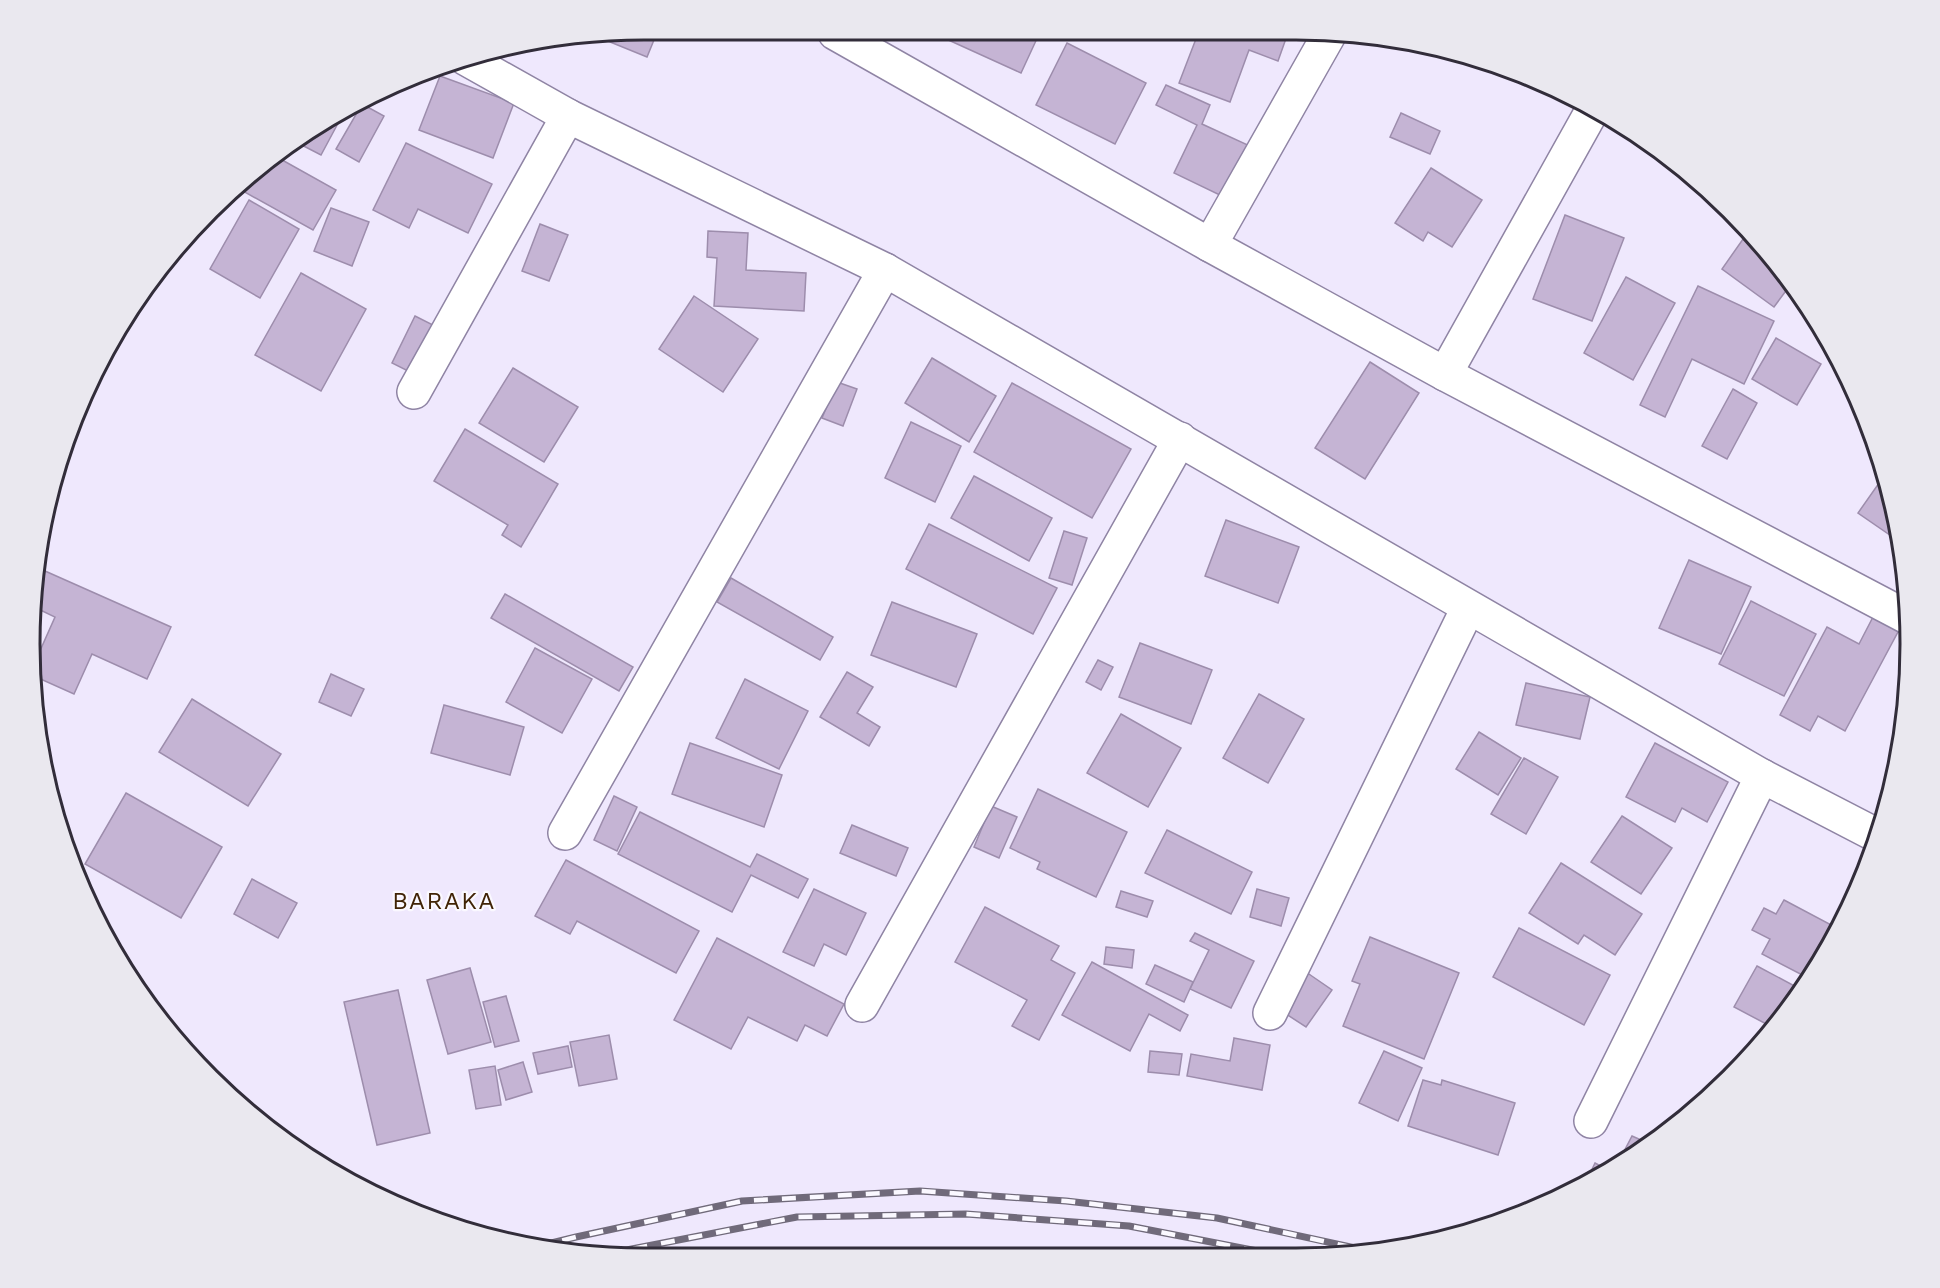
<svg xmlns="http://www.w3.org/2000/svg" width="1940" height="1288" font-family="'Work Sans',sans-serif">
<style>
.building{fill:#c5b4d4;stroke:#9d8dac;stroke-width:1.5}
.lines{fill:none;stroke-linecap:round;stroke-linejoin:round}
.minor-casing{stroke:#8f84a4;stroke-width:36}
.minor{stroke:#fff;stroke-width:33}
.rail-casing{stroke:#706a7a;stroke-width:7}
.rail{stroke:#faf8ff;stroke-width:4.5;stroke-dasharray:14;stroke-linecap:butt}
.labels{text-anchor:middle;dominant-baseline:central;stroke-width:4.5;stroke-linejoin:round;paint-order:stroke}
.quarter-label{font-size:24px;letter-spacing:1.5px;fill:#402306;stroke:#faf8ff}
.rim{fill:none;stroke:#322d3a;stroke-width:3}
</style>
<rect width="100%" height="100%" fill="#efe8fd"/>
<g class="building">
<polygon points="1289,30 1278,61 1249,50 1230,102 1179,83 1199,31"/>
<polygon points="1040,32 1021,73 933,33"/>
<polygon points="593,35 656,35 647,57"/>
<polygon points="1067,43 1146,83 1115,144 1036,105"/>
<polygon points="440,76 514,103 493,158 419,130"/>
<polygon points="1166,85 1210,105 1202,124 1250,146 1226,198 1174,173 1197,125 1156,105"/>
<polygon points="362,104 384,116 359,162 336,149"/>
<polygon points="1401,113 1440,131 1430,154 1390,137"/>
<polygon points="343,114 321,155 294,141 303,134"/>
<polygon points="406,143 492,184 468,233 418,209 409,228 373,210"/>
<polygon points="275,156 336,190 313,230 241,190 247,179"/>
<polygon points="1431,168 1482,200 1452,247 1428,232 1423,241 1395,223"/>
<polygon points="249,200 299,229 260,298 210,269"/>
<polygon points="331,208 369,222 352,266 314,251"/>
<polygon points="1565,215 1624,238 1592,321 1533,299"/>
<polygon points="540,224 568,235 549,281 522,271"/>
<polygon points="708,231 748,233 746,270 806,273 804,311 714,306 717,258 707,257"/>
<polygon points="1748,232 1791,284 1774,307 1722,269"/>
<polygon points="301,273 366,309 321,391 255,355"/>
<polygon points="1626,277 1675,303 1633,380 1584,353"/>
<polygon points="1698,286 1774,321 1744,384 1692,359 1665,417 1640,405"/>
<polygon points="694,296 758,339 723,392 659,349"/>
<polygon points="415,316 433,325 410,372 392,363"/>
<polygon points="1776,338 1821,364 1797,405 1752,379"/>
<polygon points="932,358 996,396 969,442 905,403"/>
<polygon points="1370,362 1419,393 1365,479 1315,448"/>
<polygon points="513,368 578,407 544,462 479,423"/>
<polygon points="837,382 857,389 843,426 822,418"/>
<polygon points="1012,383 1131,449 1092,518 974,452"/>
<polygon points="1733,389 1757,403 1727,459 1702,446"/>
<polygon points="911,422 961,446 935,502 885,478"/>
<polygon points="465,429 558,484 521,547 502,535 508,525 434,481"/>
<polygon points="974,476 1052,518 1029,561 951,518"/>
<polygon points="1884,476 1898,524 1900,542 1858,513"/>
<polygon points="1226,520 1299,547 1278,603 1205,576"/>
<polygon points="929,524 1057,588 1033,634 906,569"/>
<polygon points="1064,531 1087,538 1072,585 1049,578"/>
<polygon points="1689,560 1751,587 1721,654 1659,628"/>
<polygon points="36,567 171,627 147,679 92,654 74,694 36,677 35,662 55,617 32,606"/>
<polygon points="731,578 833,637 820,660 717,602"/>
<polygon points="505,594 633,667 619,691 491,618"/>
<polygon points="1751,601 1816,634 1784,696 1719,664"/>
<polygon points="892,602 977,634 956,687 871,655"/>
<polygon points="1873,617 1899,630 1845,731 1818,716 1810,731 1780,715 1827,627 1859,644"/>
<polygon points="1140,643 1212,670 1191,724 1119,697"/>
<polygon points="535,648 592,679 562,733 506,702"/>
<polygon points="1098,660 1113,667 1101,690 1086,682"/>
<polygon points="847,672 873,687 857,713 880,727 869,746 820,717"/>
<polygon points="331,674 364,689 351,716 319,702"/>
<polygon points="745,679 808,711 779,769 716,738"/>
<polygon points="1526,683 1590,697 1580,739 1516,725"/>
<polygon points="1259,694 1304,719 1268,783 1223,758"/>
<polygon points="192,699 281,754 248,806 159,752"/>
<polygon points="444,705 524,727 510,775 431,753"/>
<polygon points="1121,714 1181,748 1148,807 1087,773"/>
<polygon points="1479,732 1521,758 1498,795 1456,769"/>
<polygon points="690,743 782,775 764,827 672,794"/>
<polygon points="1655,743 1728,782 1707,822 1682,808 1675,822 1626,797"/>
<polygon points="1524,758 1558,777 1526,834 1491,814"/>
<polygon points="1038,789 1127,832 1096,897 1037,869 1040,862 1010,848"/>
<polygon points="126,793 222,847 181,918 85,864"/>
<polygon points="614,796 637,807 617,851 594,840"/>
<polygon points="991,806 1017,817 999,858 974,847"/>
<polygon points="640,812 750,867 757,854 808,879 798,898 751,875 732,912 618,854"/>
<polygon points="1622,816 1672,848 1641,894 1591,862"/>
<polygon points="852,825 908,848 896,876 840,853"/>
<polygon points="1167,830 1252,872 1231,914 1145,873"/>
<polygon points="566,860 699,931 676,973 577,921 570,934 535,916"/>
<polygon points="1561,863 1642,914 1615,955 1584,935 1578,944 1529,913"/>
<polygon points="252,879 297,903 278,938 234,914"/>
<polygon points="814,889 866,913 846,955 824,944 814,966 783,952"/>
<polygon points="1257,889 1289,898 1281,926 1250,917"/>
<polygon points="1121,891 1153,901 1147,917 1116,907"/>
<polygon points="1784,900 1837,928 1810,979 1762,954 1770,939 1752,930 1764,908 1776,914"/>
<polygon points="985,907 1059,946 1051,960 1075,973 1039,1040 1012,1026 1027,1000 955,962"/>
<polygon points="1519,928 1610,975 1584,1025 1493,977"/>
<polygon points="1195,933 1254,961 1231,1008 1190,989 1209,950 1190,941"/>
<polygon points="1370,937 1459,973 1424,1059 1343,1026 1360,984 1352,981"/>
<polygon points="717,938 844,1004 827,1036 805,1025 797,1041 748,1017 731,1049 674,1020"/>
<polygon points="1106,947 1134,950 1132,968 1104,964"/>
<polygon points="1092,962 1188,1015 1180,1031 1149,1014 1130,1051 1062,1015"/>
<polygon points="1155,965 1193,982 1184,1002 1146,984"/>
<polygon points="1757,966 1802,990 1772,1027 1734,1007"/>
<polygon points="470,968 491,1042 448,1054 427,980"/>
<polygon points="1306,972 1332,990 1306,1027 1280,1010"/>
<polygon points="398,990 430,1133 377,1145 344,1002"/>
<polygon points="506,996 519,1041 495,1047 483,1002"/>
<polygon points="609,1035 617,1079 579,1086 570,1042"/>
<polygon points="1234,1038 1270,1045 1262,1090 1187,1076 1191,1054 1230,1061"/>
<polygon points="568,1046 572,1067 538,1074 533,1053"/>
<polygon points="1150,1051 1182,1054 1179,1075 1148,1072"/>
<polygon points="1384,1051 1422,1068 1398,1121 1359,1103"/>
<polygon points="523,1062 532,1092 506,1100 498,1070"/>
<polygon points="495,1066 501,1105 476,1109 469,1070"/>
<polygon points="1423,1080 1441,1085 1442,1080 1515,1103 1498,1155 1408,1126"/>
<polygon points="1632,1136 1650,1144 1637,1154 1623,1162 1619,1161"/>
<polygon points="1595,1163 1608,1170 1586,1182"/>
</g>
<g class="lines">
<g class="minor-casing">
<g id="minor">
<polyline points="835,33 1210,245 1445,374 1907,617"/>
<polyline points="465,58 568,116 885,270 1762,776 1876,835"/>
<polyline points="1210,245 1330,33"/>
<polyline points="1445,374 1593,109"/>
<polyline points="414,392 568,116"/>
<polyline points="565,833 885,270"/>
<polyline points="862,1005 1180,439"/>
<polyline points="1270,1013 1468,608"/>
<polyline points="1591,1121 1762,776"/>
</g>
</g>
<use href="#minor" class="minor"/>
<g class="rail-casing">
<g id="rail">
<polyline points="535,1247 576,1237 742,1201 920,1191 1066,1201 1217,1218 1369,1251"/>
<polyline points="606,1254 797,1217 966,1214 1129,1226 1293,1258"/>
</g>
</g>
<use href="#rail" class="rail"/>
</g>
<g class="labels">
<g class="quarter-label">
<text x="444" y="901">BARAKA</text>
</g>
</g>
<path d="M0 0H1940V1288H0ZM644 40H1296A604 604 0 0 1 1900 644V644A604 604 0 0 1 1296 1248H644A604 604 0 0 1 40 644V644A604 604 0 0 1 644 40Z" fill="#eae8ef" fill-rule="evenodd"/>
<path class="rim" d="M644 40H1296A604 604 0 0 1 1900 644V644A604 604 0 0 1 1296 1248H644A604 604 0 0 1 40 644V644A604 604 0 0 1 644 40Z"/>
</svg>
